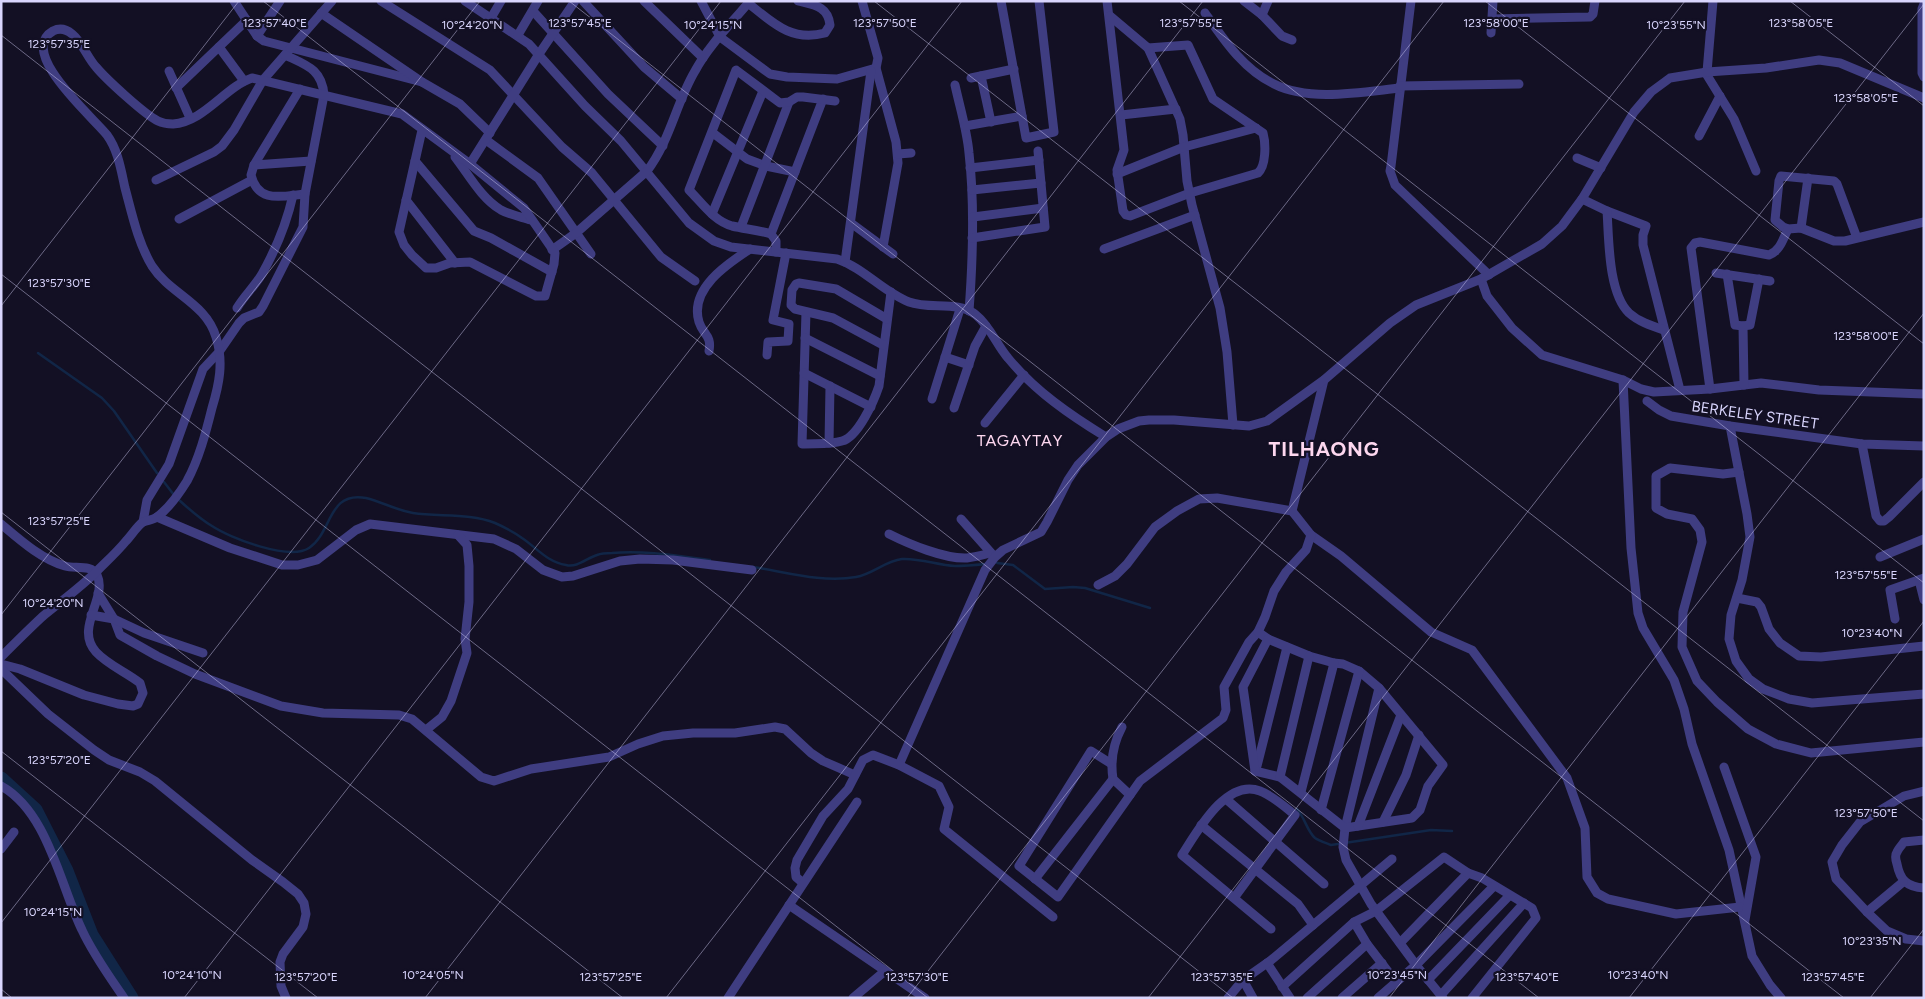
<svg xmlns="http://www.w3.org/2000/svg" width="1925" height="999" font-family="Figtree,sans-serif">
<style>
.lines{fill:none;stroke-linecap:round;stroke-linejoin:round}
.stream{stroke:#112647;stroke-width:2.5}
.river{stroke:#112647;stroke-width:15}
.street{stroke:#3f3d81;stroke-width:9}
.ticks{fill:none;stroke:#d9d5fd;stroke-width:1;stroke-opacity:0.45}
.labels{text-anchor:middle;dominant-baseline:central;stroke-width:4.5;stroke-linejoin:round;paint-order:stroke}
.street-label{font-size:15px;fill:#d9d5fd;stroke:#131024}
.neighbourhood-label{font-size:16px;letter-spacing:1px;fill:#fdd7ef;stroke:#131024}
.district-label{font-size:20px;font-weight:bold;letter-spacing:1px;fill:#fdd7ef;stroke:#131024}
.ticks-label{font-size:12px;text-anchor:middle;fill:#d9d5fd;stroke:#131024;stroke-width:4.5;stroke-linejoin:round;paint-order:stroke}
</style>
<rect width="100%" height="100%" fill="#131024"/>
<g class="lines">
<g class="stream">
<polyline points="38,353 102,398 114,411 157,473"/>
<polyline points="164,482 174,495"/>
<path d="M179 500C190 510 200 519 212 526 230 538 289 561 309 548 333 532 327 491 366 498 382 502 396 510 413 513 439 517 470 513 495 523 504 527 514 532 522 538 537 548 547 562 566 565 577 568 587 558 597 555 602 553 608 553 612 553 644 550 679 556 710 560"/>
<polyline points="997,563 1013,565 1045,589 1073,587 1085,588 1150,608"/>
<path d="M753 567C786 572 822 583 856 577 873 574 885 561 902 559 920 558 937 565 955 566 965 566 976 565 986 564"/>
<path d="M1297 809C1305 818 1307 831 1315 838 1319 841 1326 843 1331 845L1431 830 1452 831"/>
</g>
<polyline class="river" points="1,779 35,810 66,871 91,935 131,998"/>
<g class="street">
<polyline points="234,1 257,36 264,41 422,82"/>
<polyline points="381,1 490,70 562,147 592,173 661,257 695,281"/>
<path d="M465 1 529 44 585 106 621 141 689 223 714 241 731 247 837 259C864 268 883 292 909 302 930 310 958 300 976 315 990 326 996 344 1008 358 1035 391 1070 415 1106 437"/>
<polyline points="583,1 644,67 682,99"/>
<polyline points="644,1 703,58"/>
<polyline points="701,1 720,37 770,74 787,77 837,79 876,68"/>
<polyline points="862,1 878,58 876,68 896,142 898,163 883,247"/>
<polyline points="1001,1 1026,138 1054,132 1039,1"/>
<path d="M1107 1 1124 150 1117 170 1123 211 1126 215 1130 216 1190 193 1258 173C1266 166 1266 144 1263 133L1213 99 1188 45 1148 48"/>
<polyline points="1244,1 1262,15 1282,36 1292,40"/>
<polyline points="1411,1 1391,166 1390,171 1395,185 1489,275"/>
<path d="M748 3C773 23 791 42 825 33L830 25C828 6 814 5 798 1"/>
<polyline points="1924,4 1922,9 1922,73 1924,77"/>
<polyline points="533,11 608,94 663,146"/>
<polyline points="321,13 422,82 460,104 490,133"/>
<path d="M1205 13C1224 40 1243 69 1274 84 1309 102 1362 92 1400 88"/>
<polyline points="1262,15 1268,1"/>
<polyline points="1110,16 1148,48 1180,119 1183,135 1187,181 1192,205 1220,308 1227,352 1233,425"/>
<polyline points="491,18 501,1"/>
<polyline points="1492,19 1590,17 1593,14 1595,1"/>
<polyline points="1491,33 1493,1"/>
<polyline points="518,35 538,1"/>
<polyline points="257,36 280,1"/>
<polyline points="219,47 244,81"/>
<polyline points="169,71 190,118"/>
<polyline points="1705,72 1734,119 1756,171"/>
<polyline points="1707,72 1713,1"/>
<polyline points="981,76 991,122"/>
<polyline points="971,78 1014,69"/>
<path d="M955 85C960 108 967 130 969 153 975 206 973 258 969 311"/>
<polyline points="1400,86 1519,84"/>
<polyline points="176,88 247,20"/>
<path d="M300 89 254 165 251 175C258 204 282 196 305 194"/>
<polyline points="1121,115 1176,109"/>
<polyline points="965,126 1022,116"/>
<polyline points="713,133 747,159 766,166 795,172"/>
<polyline points="1699,136 1720,96"/>
<polyline points="486,140 538,178 591,254"/>
<polyline points="898,154 911,153"/>
<path d="M455 157C469 175 481 198 501 210 510 215 522 217 531 220"/>
<polyline points="1577,158 1601,168"/>
<polyline points="415,161 474,231 491,238 552,272"/>
<polyline points="470,164 539,54 575,1"/>
<polyline points="254,165 311,161"/>
<polyline points="970,168 1039,160"/>
<polyline points="1117,174 1184,147 1256,128"/>
<polyline points="156,180 214,152 222,146 234,130 263,80 332,1"/>
<polyline points="972,190 1041,183"/>
<polyline points="1582,199 1607,211 1646,226 1643,235 1643,245 1680,390"/>
<polyline points="406,200 455,263"/>
<path d="M1607 211C1609 239 1608 293 1629 313 1639 322 1652 326 1664 330"/>
<polyline points="712,214 763,91"/>
<polyline points="973,217 1043,208"/>
<polyline points="179,219 252,180"/>
<polyline points="851,223 893,254"/>
<polyline points="741,227 789,102"/>
<polyline points="1801,228 1808,178"/>
<polyline points="771,234 823,99"/>
<polyline points="972,238 1045,227 1038,151"/>
<polyline points="1857,238 1837,184 1834,181 1781,176 1779,181 1775,220 1783,227 1788,229 1801,228 1834,241 1845,241 1924,222"/>
<polyline points="1104,249 1195,215"/>
<path d="M552 250 576 233 647 171C670 141 676 103 695 71 709 45 731 24 750 1"/>
<path d="M776 252V241L771 234C758 230 745 229 732 226 714 221 702 203 689 190L736 70 780 103 789 102 797 97H803L835 101"/>
<polyline points="845,262 871,71"/>
<polyline points="1716,273 1770,281"/>
<polyline points="1727,274 1735,325 1743,326"/>
<polyline points="1481,279 1487,296 1512,328 1542,355 1623,380 1641,389 1654,392 1710,389 1761,383 1819,390 1924,394"/>
<path d="M237 308C244 296 255 286 262 274 276 249 287 222 293 195"/>
<path d="M806 312 802 444C815 443 829 445 842 441 858 437 874 401 879 386L891 292"/>
<polyline points="805,338 880,376"/>
<polyline points="883,345 833,318 795,309 791,305 792,290 796,284 799,283 836,289 887,319"/>
<path d="M709 351C712 335 703 335 699 322 689 289 727 264 750 249"/>
<polyline points="767,355 768,342 788,341 789,324 773,320 786,253"/>
<polyline points="945,357 969,365"/>
<polyline points="804,373 871,407"/>
<polyline points="1623,380 1631,548 1638,613 1643,628 1674,680 1684,709 1692,744 1729,850 1752,956 1770,985 1781,998"/>
<polyline points="1744,385 1743,326 1750,325 1759,279"/>
<path d="M1710 389 1691 248 1695 243 1700 242 1769 255C1780 251 1783 239 1788 229"/>
<polyline points="932,399 960,309"/>
<polyline points="1647,401 1659,410 1671,416 1730,426 1862,444 1924,446"/>
<polyline points="954,408 975,346 986,326"/>
<polyline points="985,423 1024,375"/>
<polyline points="1730,426 1747,514 1750,537 1742,580 1731,615 1729,639 1736,661 1749,679 1763,689 1789,699 1812,703 1924,694"/>
<polyline points="829,443 830,386"/>
<polyline points="1862,444 1876,516 1880,521 1884,521 1889,517 1924,482"/>
<polyline points="1739,472 1723,474 1670,468 1656,476 1656,508 1667,514 1692,519 1700,530 1702,542 1683,612 1682,647 1697,681 1717,702 1748,729 1776,744 1811,753 1924,742"/>
<polyline points="1292,511 1324,380"/>
<polyline points="157,517 230,548 282,565 298,565 317,560 356,530 370,524 494,539 516,549 543,570 562,577 573,576 620,561 640,559 673,560 752,570"/>
<polyline points="961,519 993,555"/>
<path d="M143 522 147 500 169 464 203 369 219 352 239 323 244 318 259 312 263 306 303 227 305 194 324 95C322 69 306 65 285 55"/>
<path d="M1 524C20 540 41 559 65 566 75 569 91 564 97 575 108 598 74 628 96 652 108 665 126 672 140 683L143 693 138 704 133 706 118 704 84 695 20 669 1 664"/>
<path d="M889 534C909 544 944 559 967 558 975 557 983 555 990 553"/>
<polyline points="1880,557 1924,539"/>
<polyline points="1919,580 1924,600"/>
<polyline points="1098,585 1115,576 1127,564 1155,527 1177,511 1199,499 1217,498 1292,511 1311,535 1341,556 1431,632 1472,650 1567,778 1585,828 1587,877 1597,893 1608,899 1676,914 1740,907"/>
<polyline points="98,593 114,619 120,635 157,656 195,674 281,706 323,713 399,715 412,719 481,777 494,781 531,769 609,757 638,744 663,736 693,733 735,733 775,727 785,729 811,753 823,761 855,775"/>
<polyline points="1737,598 1757,602 1761,607 1769,629 1780,643 1799,656 1821,657 1924,646"/>
<polyline points="91,615 114,619 144,633 203,653"/>
<polyline points="1895,619 1890,590 1924,578"/>
<path d="M1 657C15 643 28 630 42 617 60 602 80 588 97 571 107 561 117 552 126 541 131 536 137 526 143 522 148 520 153 520 157 517 169 508 179 494 187 481 199 459 206 432 212 408 219 385 224 362 216 337 206 303 170 294 152 266 138 243 132 214 125 188 121 170 118 150 107 135 95 119 16 52 53 31 59 28 66 29 72 34 82 42 87 57 96 67 106 79 144 114 158 121 162 123 168 124 173 124 204 122 225 87 252 78L402 114 470 164 524 208 555 253 554 264 545 296H536L470 262 450 263 436 268H426L412 255 404 245 399 232 422 130"/>
<polyline points="1,669 48,714 94,750 109,760 140,772 155,781 252,860 283,882 298,894 304,903 306,914 303,927 283,954 280,962 281,986 286,998"/>
<polyline points="1379,688 1345,828 1343,847 1346,860 1371,904 1416,965 1443,998"/>
<path d="M1122 727C1113 744 1110 760 1113 779L1130 795"/>
<polyline points="426,730 442,717 451,701 467,653 465,639 469,602 469,566 467,545 458,535"/>
<polyline points="1110,763 1091,751 1019,866 1058,897 1140,781 1223,718 1226,710 1224,687 1249,642 1258,632 1265,617 1274,591 1286,572 1306,550 1311,535"/>
<polyline points="899,765 985,570 995,557 1003,550 1041,532 1047,522 1068,480 1078,465 1106,437 1118,429 1139,421 1149,420 1174,420 1249,426 1267,421 1324,380 1390,323 1416,305 1481,279 1542,244 1562,226 1582,199 1634,112 1651,92 1670,78 1707,72 1766,68 1819,60 1840,63 1924,98"/>
<polyline points="1257,766 1287,647"/>
<polyline points="1724,767 1756,857 1745,920"/>
<polyline points="1255,771 1280,777 1345,828 1412,818 1420,810 1428,786 1443,765 1379,688 1359,671 1343,664 1334,663 1309,656 1268,639 1258,632"/>
<polyline points="1255,771 1243,687 1268,639"/>
<polyline points="1280,777 1309,656"/>
<path d="M1 786C48 812 60 885 82 930 93 954 109 976 124 998"/>
<polyline points="1924,791 1904,796 1860,822 1842,845 1832,862 1836,879 1867,912 1887,931 1906,939 1924,941"/>
<polyline points="1301,792 1334,663"/>
<polyline points="1226,799 1324,884"/>
<polyline points="1321,810 1359,671"/>
<polyline points="1383,822 1406,775 1419,735"/>
<polyline points="1201,825 1298,904 1313,925"/>
<polyline points="1358,826 1401,715"/>
<path d="M1924 840 1904 842C1902 845 1898 849 1897 852 1895 855 1896 861 1897 864 1900 880 1907 887 1924 888"/>
<polyline points="1,849 14,832"/>
<polyline points="1035,879 1113,779"/>
<polyline points="803,883 796,877 795,868 797,860 823,816 848,789 863,760 873,755 899,765 939,786 949,807 944,829 1053,917"/>
<path d="M1234 898 1295 815C1284 806 1273 796 1260 791 1226 778 1197 832 1182 855L1271 929"/>
<polyline points="789,905 925,998"/>
<polyline points="1867,912 1903,882"/>
<polyline points="1354,922 1367,944 1396,982"/>
<polyline points="1400,943 1468,873"/>
<polyline points="1267,963 1290,998"/>
<polyline points="1243,980 1253,998"/>
<polyline points="1428,980 1509,896"/>
<polyline points="1282,987 1354,922 1376,911 1444,857 1468,873 1482,878 1532,908 1536,918 1472,998"/>
<polyline points="1441,995 1524,903"/>
<polyline points="728,998 857,802"/>
<polyline points="853,998 885,971"/>
<polyline points="1228,998 1243,980 1270,961 1392,859"/>
<polyline points="1307,998 1367,944"/>
<polyline points="1342,998 1382,963"/>
<polyline points="1378,998 1416,965 1494,886"/>
</g>
</g>
<path class="ticks" d="M263 1 1539 998M569 1 1844 998M874 1 1924 821M1179 1 1924 583M1485 1 1924 344M1790 1 1924 106M1 35 1233 998M1 274 928 998M1 306 239 1M1 512 623 998M1 615 480 1M1 751 318 998M1 923 721 1M1 989 12 998M184 998 962 1M425 998 1203 1M666 998 1444 1M907 998 1685 1M1148 998 1924 4M1389 998 1924 313M1629 998 1924 621M1870 998 1924 929"/>
<g class="labels">
<g class="street-label">
<text transform="translate(1755 415) rotate(8)">BERKELEY STREET</text>
</g>
<g class="neighbourhood-label">
<text x="1020" y="440">TAGAYTAY</text>
</g>
<g class="district-label">
<text x="1324" y="449">TILHAONG</text>
</g>
</g>
<g class="ticks-label">
<text x="275" y="27">123°57'40"E</text>
<text x="580" y="27">123°57'45"E</text>
<text x="885" y="27">123°57'50"E</text>
<text x="1191" y="27">123°57'55"E</text>
<text x="1496" y="27">123°58'00"E</text>
<text x="1801" y="27">123°58'05"E</text>
<text x="472" y="29">10°24'20"N</text>
<text x="713" y="29">10°24'15"N</text>
<text x="1676" y="29">10°23'55"N</text>
<text x="59" y="48">123°57'35"E</text>
<text x="1866" y="102">123°58'05"E</text>
<text x="59" y="287">123°57'30"E</text>
<text x="1866" y="340">123°58'00"E</text>
<text x="59" y="525">123°57'25"E</text>
<text x="1866" y="579">123°57'55"E</text>
<text x="53" y="607">10°24'20"N</text>
<text x="1872" y="637">10°23'40"N</text>
<text x="59" y="764">123°57'20"E</text>
<text x="1866" y="817">123°57'50"E</text>
<text x="53" y="916">10°24'15"N</text>
<text x="1872" y="945">10°23'35"N</text>
<text x="192" y="979">10°24'10"N</text>
<text x="433" y="979">10°24'05"N</text>
<text x="1397" y="979">10°23'45"N</text>
<text x="1638" y="979">10°23'40"N</text>
<text x="306" y="981">123°57'20"E</text>
<text x="611" y="981">123°57'25"E</text>
<text x="917" y="981">123°57'30"E</text>
<text x="1222" y="981">123°57'35"E</text>
<text x="1527" y="981">123°57'40"E</text>
<text x="1833" y="981">123°57'45"E</text>
</g>
<rect width="1925" height="999" fill="none" stroke="#d9d5fd" stroke-width="5"/>
</svg>
